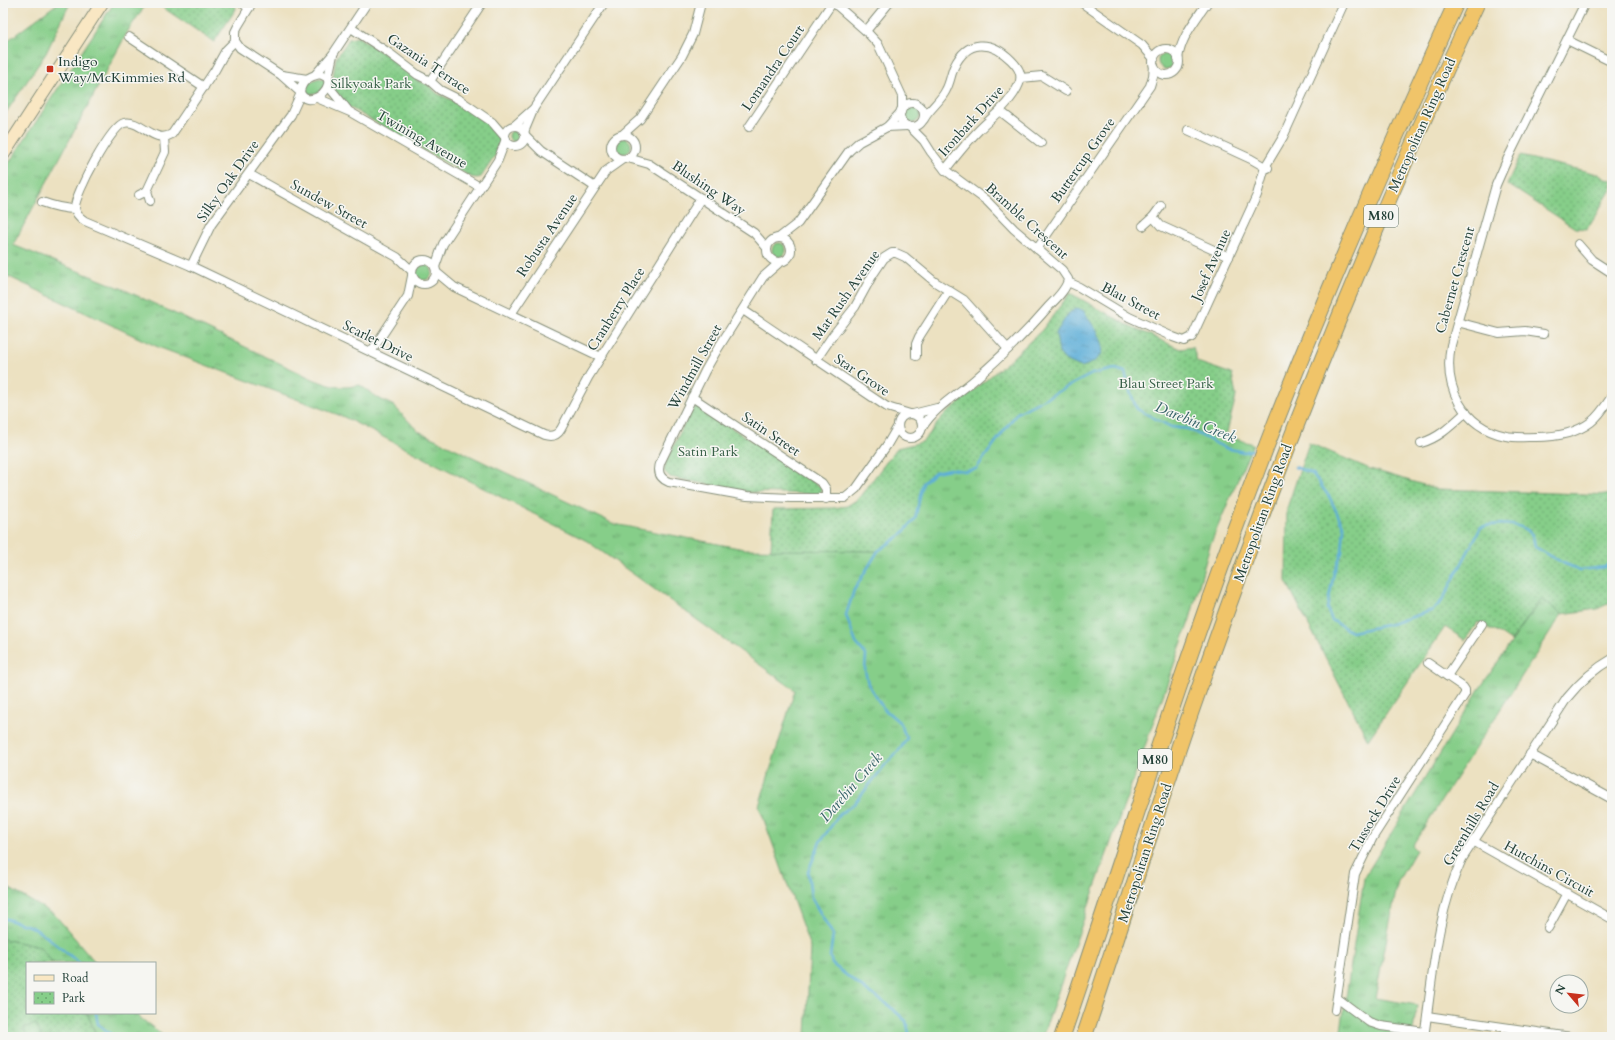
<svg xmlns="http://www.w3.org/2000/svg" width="1615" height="1040" font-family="Cardo,serif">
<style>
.grass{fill:url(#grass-tufts);stroke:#52865e}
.park{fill:url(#park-dots);stroke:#52865e}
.garden{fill:#86ce89;stroke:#52865e}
.water{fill:url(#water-ripples);stroke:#3e7686}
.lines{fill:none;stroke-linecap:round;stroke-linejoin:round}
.stream{stroke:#5daed8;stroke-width:2.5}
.minor-casing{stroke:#868f7a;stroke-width:10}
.secondary-casing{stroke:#868f7a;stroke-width:14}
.motorway-casing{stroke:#868f7a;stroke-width:17}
.minor{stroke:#fff;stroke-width:8}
.secondary{stroke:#f9e7c3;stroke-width:12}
.motorway{stroke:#f0c469;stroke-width:15}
.poi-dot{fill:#c8321e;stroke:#f6f6f2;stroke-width:1.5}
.labels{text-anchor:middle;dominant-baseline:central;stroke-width:3;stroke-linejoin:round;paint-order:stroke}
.shield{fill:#f6f6f2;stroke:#60746d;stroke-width:1}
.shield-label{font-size:13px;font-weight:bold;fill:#1f3d34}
.poi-label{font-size:14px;fill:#1f3d34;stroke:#f6f6f2;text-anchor:start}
.street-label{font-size:14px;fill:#1f3d34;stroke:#f6f6f2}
.park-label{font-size:14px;fill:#396149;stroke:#f6f6f2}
.water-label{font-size:15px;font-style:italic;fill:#325f65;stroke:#f6f6f2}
</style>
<defs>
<pattern id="grass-tufts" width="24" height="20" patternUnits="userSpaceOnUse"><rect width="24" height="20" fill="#86ce89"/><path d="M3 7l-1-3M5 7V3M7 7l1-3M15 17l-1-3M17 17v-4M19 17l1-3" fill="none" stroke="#6da871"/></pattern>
<pattern id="park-dots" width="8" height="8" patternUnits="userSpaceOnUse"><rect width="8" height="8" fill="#86ce89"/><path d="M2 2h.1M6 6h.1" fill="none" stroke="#6da871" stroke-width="1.8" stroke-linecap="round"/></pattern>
<pattern id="water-ripples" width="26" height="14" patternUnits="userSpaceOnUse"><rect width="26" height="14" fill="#5daed8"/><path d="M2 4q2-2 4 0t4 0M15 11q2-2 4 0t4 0" fill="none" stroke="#4c8fb0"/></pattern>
</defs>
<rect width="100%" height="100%" fill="#f6f6f2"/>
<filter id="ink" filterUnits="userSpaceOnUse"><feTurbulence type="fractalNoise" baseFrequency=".025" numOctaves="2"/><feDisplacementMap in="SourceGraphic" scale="8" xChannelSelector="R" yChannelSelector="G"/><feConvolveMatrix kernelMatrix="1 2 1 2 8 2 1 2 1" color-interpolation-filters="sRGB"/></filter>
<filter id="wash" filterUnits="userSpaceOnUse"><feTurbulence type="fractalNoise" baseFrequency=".012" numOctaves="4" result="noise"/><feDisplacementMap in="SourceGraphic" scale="16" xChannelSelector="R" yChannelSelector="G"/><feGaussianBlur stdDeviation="0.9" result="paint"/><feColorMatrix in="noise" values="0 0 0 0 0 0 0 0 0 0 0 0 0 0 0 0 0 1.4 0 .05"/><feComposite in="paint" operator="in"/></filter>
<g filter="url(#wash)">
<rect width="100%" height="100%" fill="#ece1c1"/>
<g class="grass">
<polygon points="58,3 70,3 46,53 3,117 3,44"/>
<path d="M114 3H147L129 29 13 245 123 289 315 380C334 387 340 389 360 385L376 397 394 406 418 431 614 524 744 549 878 551 915 519 923 483 935 472 950 469 965 471 976 469 1017 413 1092 374 1115 369 1125 372 1130 392 1137 409 1171 427 1226 436 1253 444 1210 545 1190 619 1042 1037H806L810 947 759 806 795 690 587 541 344 417 158 347 3 274V172Z"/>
<polygon points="1541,599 1562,614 1412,846 1416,850 1398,881 1375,998 1417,1005 1412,1037 1391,1037 1370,1034 1370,1037 1340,1037 1364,878 1478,691"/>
<polygon points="3,885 55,915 96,963 53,963 40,947 3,939"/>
<polygon points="87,1013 134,1013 165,1037 102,1037 95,1032"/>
</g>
<g class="park">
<polygon points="156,3 233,3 235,4 236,9 214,42"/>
<polygon points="358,37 400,64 415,79 428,85 438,94 458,103 493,127 500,138 499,150 481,177 477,178 471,177 349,107 334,89 333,78 336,58 349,39"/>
<polygon points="1520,156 1598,174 1605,179 1612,180 1612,188 1587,229 1575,228 1507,184"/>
<polygon points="1070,293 1126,324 1180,349 1193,347 1197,362 1232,374 1236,396 1226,436 1171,427 1137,409 1130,392 1125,372 1115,369 1092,374 1017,413 976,469 965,471 950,469 935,472 923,483 915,519 901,535 878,551 771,550 773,509 833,508 847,506 858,499 897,448 922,442 932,431 941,418 1011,359 1042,330"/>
<polygon points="696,407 700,407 821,487 821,492 817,494 746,492 670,477 664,471 666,462 690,412"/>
<polygon points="1309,443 1370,469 1437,489 1612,495 1612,602 1597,609 1562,614 1541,599 1511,641 1493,629 1490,629 1478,622 1465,640 1445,627 1368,740 1286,581 1287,508"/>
<polygon points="3,939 40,947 53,963 27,963 27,1013 87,1013 95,1032 102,1037 3,1037"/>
</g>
<g class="garden">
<circle cx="1166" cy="61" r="8"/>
<polygon points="319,78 325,80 325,85 319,92 306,95 304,90 310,82"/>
<circle cx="912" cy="115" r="8"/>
<circle cx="515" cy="136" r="6"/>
<circle cx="623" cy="146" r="8"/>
<circle cx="779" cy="250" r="7"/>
<circle cx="424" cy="272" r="8"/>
<polygon points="36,1024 41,1037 27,1037 24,1028"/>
</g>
<path class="water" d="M1075 309 1083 310C1095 331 1122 355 1081 367L1065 360 1059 353 1056 333 1068 314Z"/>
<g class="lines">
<g class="stream">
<path d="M1295 467 1313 474 1330 498 1344 528 1342 552 1334 572 1327 609 1332 620 1351 632 1391 624 1433 610 1442 601 1481 527C1494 523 1524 522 1532 535 1534 538 1534 543 1535 547L1563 563 1580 570 1605 567 1612 561"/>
<polyline points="3,918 32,927 47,937 79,963"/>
<polyline points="96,1013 98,1024 114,1037"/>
<polyline points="907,1037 909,1033 906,1021 887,1004 868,992 832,964 830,956 833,935 811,897 808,872 820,842 839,815 855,803 885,765 901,748 907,738 899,722 883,708 868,684 865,670 866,655 856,643 846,615 854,590 878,551 901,535 915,519 923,483 935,472 950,469 965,471 976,469 1017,413 1092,374 1115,369 1125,372 1130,392 1137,409 1171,427 1188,429 1225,448 1244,452 1252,450"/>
</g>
</g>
</g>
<g filter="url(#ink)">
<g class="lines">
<g class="minor-casing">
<g id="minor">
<polyline points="242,3 249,8"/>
<polyline points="252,3 238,26 235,32 235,41 240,48 281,75 300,92"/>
<polyline points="834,3 866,31 878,44 902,96 902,109"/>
<polyline points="1082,3 1142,45 1154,59"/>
<path d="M1585 3 1507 160 1496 185 1451 345C1443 386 1462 427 1506 436 1516 438 1526 437 1536 437 1556 437 1575 434 1591 422 1600 415 1606 405 1612 396"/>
<polyline points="351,28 389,53 418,75 430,81 440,90 460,100 492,122 505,137"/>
<polyline points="866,31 889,3"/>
<polyline points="129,37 204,87"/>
<polyline points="1567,40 1612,62"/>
<path d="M235 41 226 50 215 70 172 134C154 145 141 119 124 123 111 126 75 194 75 207 75 214 80 218 85 221L191 266 544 435C551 437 557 436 561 429L589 376 701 198"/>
<circle cx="1166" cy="62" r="13"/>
<path d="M1178 59C1181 37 1195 21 1207 3"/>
<path d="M320 74 328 78C332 93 306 109 300 92 301 81 310 76 320 74Z"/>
<polyline points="282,75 307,79"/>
<polyline points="315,75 333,54 367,3"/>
<polyline points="328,78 333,55"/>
<polyline points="1021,78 1042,76 1066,91"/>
<polyline points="430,81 482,3"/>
<polyline points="329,87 347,109"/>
<polyline points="317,98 350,112 480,187"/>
<circle cx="912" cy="115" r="12"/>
<polyline points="1000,111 1041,143"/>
<path d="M924 119C930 108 941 101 946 90 950 83 951 74 954 67 967 39 991 40 1011 60 1018 67 1023 74 1019 84 1011 103 993 116 979 130 967 142 956 156 945 170"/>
<circle cx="515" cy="136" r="10"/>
<polyline points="514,126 532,110"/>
<polyline points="749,127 832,3"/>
<polyline points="887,127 907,126"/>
<path d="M910 127 924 141 931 152 945 170 987 201 1014 229 1062 270 1068 279C1067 289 1056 299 1049 306 1026 333 1000 358 973 381 955 396 934 408 922 428"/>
<polyline points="1188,130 1251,159 1265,167 1268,168"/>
<polyline points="524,132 534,108 604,3"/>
<circle cx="623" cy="147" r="12"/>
<polyline points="525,135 541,151 595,187"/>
<polyline points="622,135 640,119 682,56 693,34 701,3"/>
<polyline points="628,158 649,164 754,233 767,248"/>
<polyline points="249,174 397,257 412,271"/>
<polyline points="147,191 165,152 164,137"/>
<polyline points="139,195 147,191 150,201"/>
<path d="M42 202C53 206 63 209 75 209"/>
<polyline points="1153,217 1161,226 1229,257"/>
<polyline points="1143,226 1153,217 1161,206"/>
<polyline points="780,237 798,223 849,151 859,142 887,127 901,112"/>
<circle cx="779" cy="250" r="12"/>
<polyline points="1578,244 1592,260 1612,273"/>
<polyline points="1037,249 1150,86 1153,76 1154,66"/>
<circle cx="424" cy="272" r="12"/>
<path d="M780 262 763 277 717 350 705 371 661 461C657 471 659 478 669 482L747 496 791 498H845L856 489 887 445 898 426"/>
<polyline points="191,266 211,225 291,115 300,95"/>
<polyline points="435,267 443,244 498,160 506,139"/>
<polyline points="436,272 454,287 601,357"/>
<polyline points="1068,282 1079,287 1129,317 1173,337 1184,341 1192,337 1257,195 1265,167 1283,137 1344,3"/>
<polyline points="743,310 887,407 910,414"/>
<polyline points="511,314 606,171 623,159"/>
<polyline points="1457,322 1499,333 1525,331 1544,334"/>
<polyline points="371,352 408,296 412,276"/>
<polyline points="916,356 916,344 919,337 949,290"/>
<polyline points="816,360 833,335 855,307 872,276 884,258 892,253 896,253 905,257 935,282 964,300 1008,349"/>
<polyline points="692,397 822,483 826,489 826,499"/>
<circle cx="910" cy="426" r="12"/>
<polyline points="913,414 937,408"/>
<path d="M1421 443C1439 438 1452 425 1466 412"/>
<polyline points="1447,676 1482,624"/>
<polyline points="1530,754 1612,799"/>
<polyline points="1473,841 1612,919"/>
<polyline points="1548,928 1567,893"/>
<polyline points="1337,998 1369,1022 1381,1026 1425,1032"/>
<polyline points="1335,1010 1355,874 1373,837 1465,694 1465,690 1463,687 1428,663"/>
<polyline points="1427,1016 1571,1037"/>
<path d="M1424 1037C1433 977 1436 915 1462 859L1567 698C1580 682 1594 669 1612 659"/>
</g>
</g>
<g class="secondary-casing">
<polyline id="secondary" points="3,155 102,3"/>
</g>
<g class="motorway-casing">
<g id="motorway">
<path d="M1062 1037C1125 853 1182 666 1252 484 1313 321 1383 162 1456 3"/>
<path d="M1084 1037C1121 928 1154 818 1192 709 1275 469 1369 233 1477 3"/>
</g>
</g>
<use href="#minor" class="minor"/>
<use href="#secondary" class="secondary"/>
<use href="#motorway" class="motorway"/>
</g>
</g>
<rect class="poi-dot" x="46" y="65" width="8" height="8" rx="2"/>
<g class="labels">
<g class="shield">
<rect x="1364" y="205" width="34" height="22" rx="3"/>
<rect x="1138" y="749" width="34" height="22" rx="3"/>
</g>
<g class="shield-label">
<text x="1381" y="216">M80</text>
<text x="1155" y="760">M80</text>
</g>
<g class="poi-label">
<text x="58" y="61">Indigo<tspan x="58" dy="16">Way/McKimmies Rd</tspan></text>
</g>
<g class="street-label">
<text transform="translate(429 64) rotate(34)">Gazania Terrace</text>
<text transform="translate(773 68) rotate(-56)">Lomandra Court</text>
<text transform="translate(971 121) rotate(-48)">Ironbark Drive</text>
<text transform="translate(1422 125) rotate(-66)">Metropolitan Ring Road</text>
<text transform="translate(422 139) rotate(30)">Twining Avenue</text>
<text transform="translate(1083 160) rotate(-55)">Buttercup Grove</text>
<text transform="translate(228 181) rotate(-55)">Silky Oak Drive</text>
<text transform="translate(709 188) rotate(34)">Blushing Way</text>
<text transform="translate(329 204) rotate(29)">Sundew Street</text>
<text transform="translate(1027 221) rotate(42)">Bramble Crescent</text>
<text transform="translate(547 235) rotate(-56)">Robusta Avenue</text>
<text transform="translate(1211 265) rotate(-66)">Josef Avenue</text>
<text transform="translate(1455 280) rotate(-74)">Cabernet Crescent</text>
<text transform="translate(846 295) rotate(-55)">Mat Rush Avenue</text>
<text transform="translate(1131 301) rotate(28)">Blau Street</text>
<text transform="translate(616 309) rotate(-58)">Cranberry Place</text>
<text transform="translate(378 341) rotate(26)">Scarlet Drive</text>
<text transform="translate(695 367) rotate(-61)">Windmill Street</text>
<text transform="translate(862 375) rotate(34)">Star Grove</text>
<text transform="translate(771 434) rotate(34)">Satin Street</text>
<text transform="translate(1263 513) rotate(-70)">Metropolitan Ring Road</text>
<text transform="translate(1375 814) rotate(-59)">Tussock Drive</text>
<text transform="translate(1471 824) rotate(-59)">Greenhills Road</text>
<text transform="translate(1145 853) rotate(-72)">Metropolitan Ring Road</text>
<text transform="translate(1549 869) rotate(29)">Hutchins Circuit</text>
</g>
<g class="park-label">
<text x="371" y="83">Silkyoak Park</text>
<text x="1166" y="383">Blau Street Park</text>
<text x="708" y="451">Satin Park</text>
</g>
<g class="water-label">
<text transform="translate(1196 422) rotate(22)">Darebin Creek</text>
<text transform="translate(851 787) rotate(-49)">Darebin Creek</text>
</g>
</g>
<rect width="1615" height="1040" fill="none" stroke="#f6f6f2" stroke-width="16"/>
<rect x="26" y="962" width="130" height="52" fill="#f6f6f2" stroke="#a0aca6"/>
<rect x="34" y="975" width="20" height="6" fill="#f9e7c3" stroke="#a0aca6"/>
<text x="62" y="982" font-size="12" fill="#1f3d34">Road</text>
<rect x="34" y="992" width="20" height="12" fill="url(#park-dots)" stroke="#a0aca6"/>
<text x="62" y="1002" font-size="12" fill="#1f3d34">Park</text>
<g transform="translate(1569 994) rotate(298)"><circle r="19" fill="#f6f6f2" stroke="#a0aca6"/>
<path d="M0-3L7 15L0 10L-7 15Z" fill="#c8321e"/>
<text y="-6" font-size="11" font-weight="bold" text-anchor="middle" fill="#1f3d34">N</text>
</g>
</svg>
